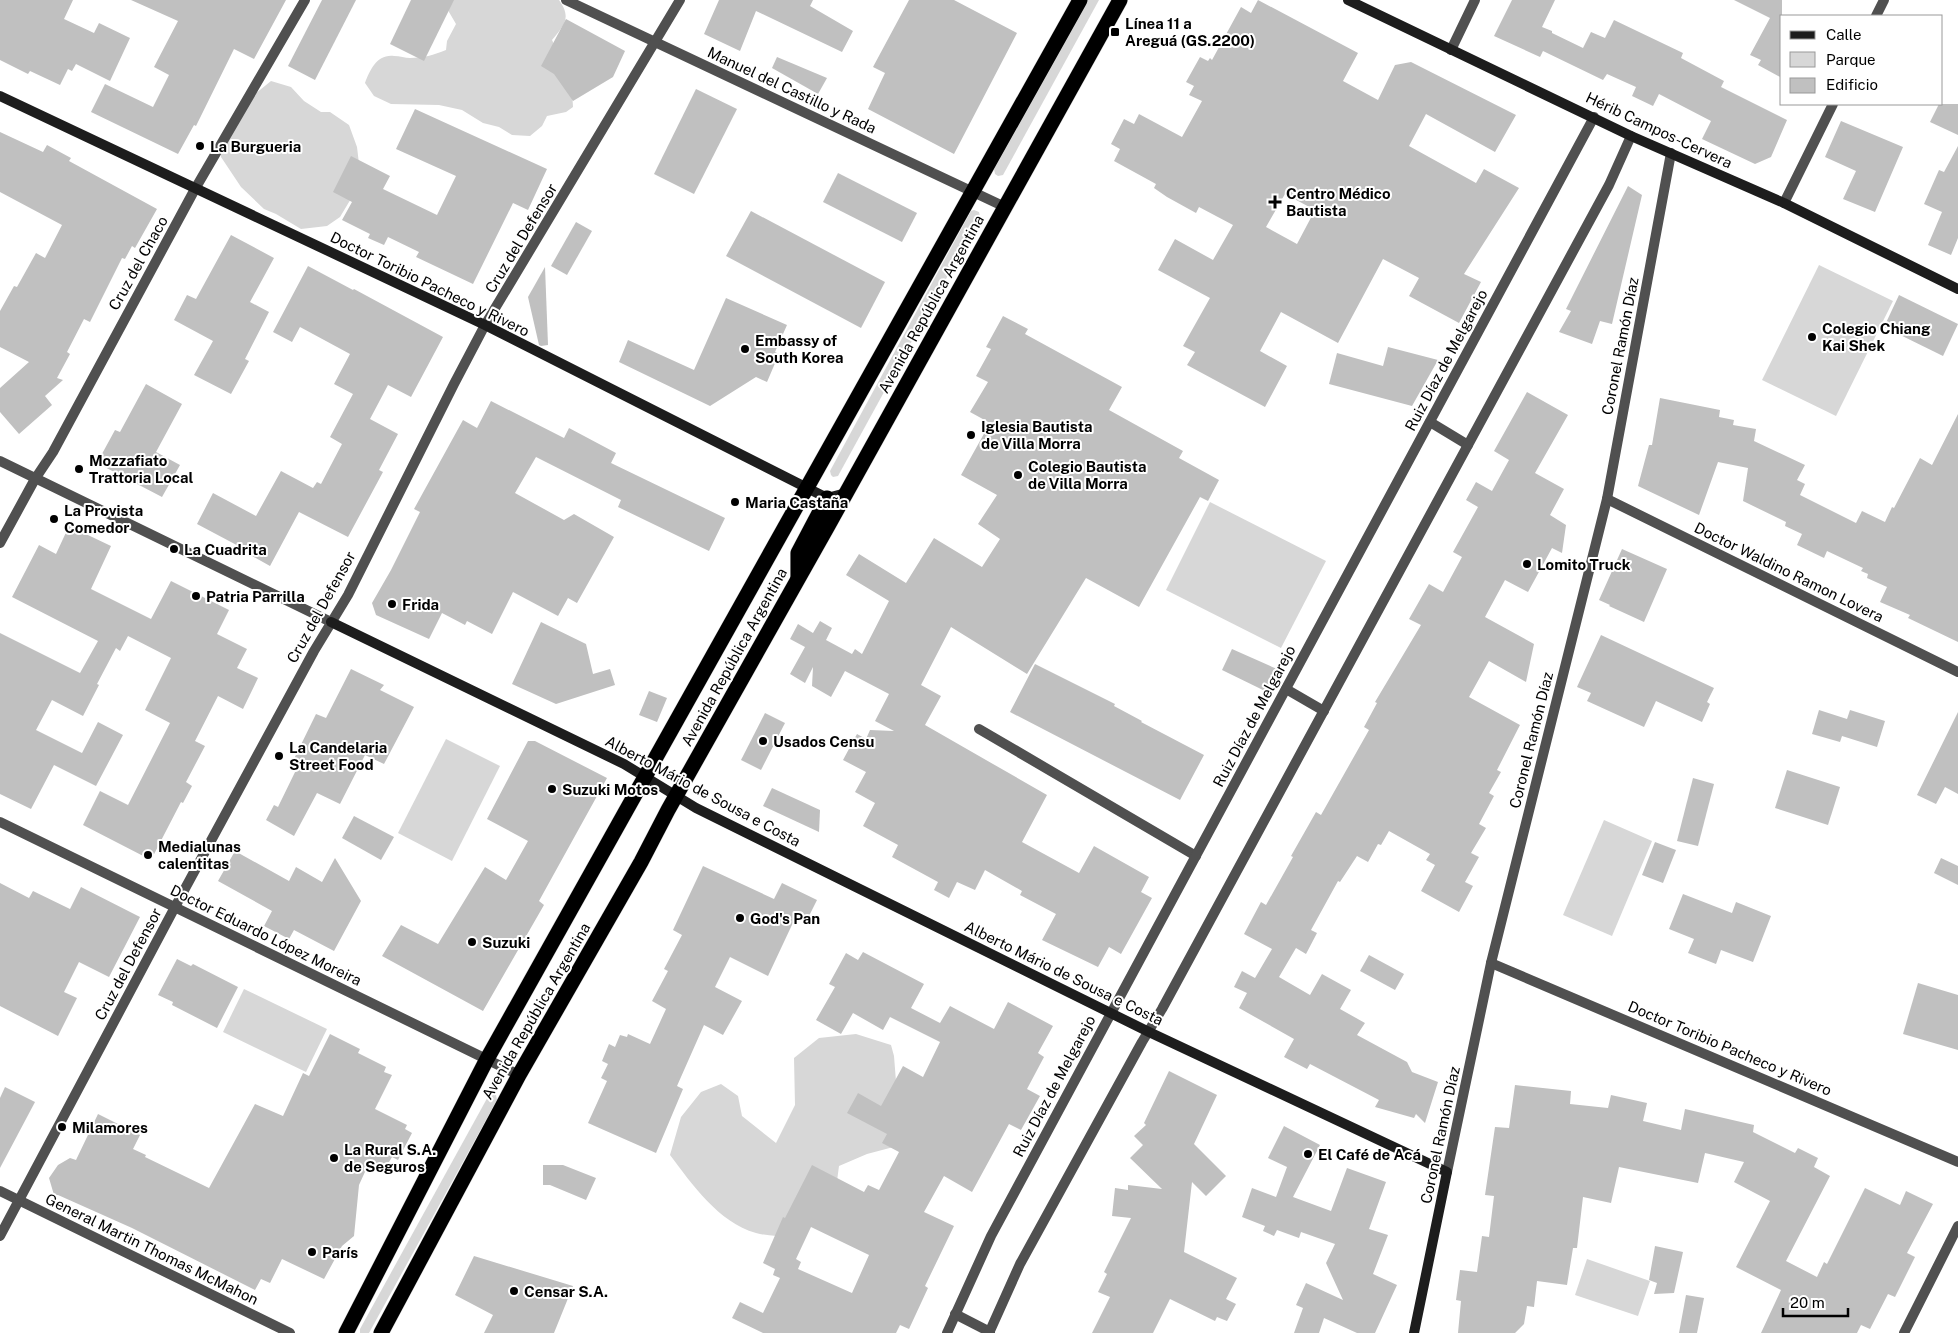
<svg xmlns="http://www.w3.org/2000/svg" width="1958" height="1333" font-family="'Public Sans',sans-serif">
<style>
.green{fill:#d7d7d7}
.building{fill:#c0c0c0;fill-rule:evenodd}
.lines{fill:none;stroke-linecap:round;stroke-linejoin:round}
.highway-casing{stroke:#dbdbdb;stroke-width:16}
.street{stroke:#505050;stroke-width:10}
.secondary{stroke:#1d1d1d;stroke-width:10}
.highway{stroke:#000;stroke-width:15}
.poi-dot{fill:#000;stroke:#fff;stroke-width:2}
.labels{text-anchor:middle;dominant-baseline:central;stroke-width:4;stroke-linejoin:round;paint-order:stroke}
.poi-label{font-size:15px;font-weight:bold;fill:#000;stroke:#fff;text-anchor:start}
.street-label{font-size:15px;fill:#000;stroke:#fff}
</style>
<rect width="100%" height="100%" fill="#fff"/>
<g class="green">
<path d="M442 0H559C572 18 564 25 552 40 562 59 573 85 573 107L566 112 547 116 542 126 530 136 512 135 499 127 483 123 462 110 439 105 391 104 374 96 365 83C370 70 377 54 394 56 400 56 405 58 410 58 423 58 434 55 446 50L447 41 456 24Z"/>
<polygon points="1087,0 1099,0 1003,175 998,176 995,174 994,169"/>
<polygon points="271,81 291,87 304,101 321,112 330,112 349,125 357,147 360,172 352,197 340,217 327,226 301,229 276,214 264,209 241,187 221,157 221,143 255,94"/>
<polygon points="974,210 979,212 980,217 838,476 833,477 831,475 830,471 971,211"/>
<polygon points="1819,265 1893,301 1836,416 1762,380"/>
<polygon points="1210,502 1326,561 1281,648 1166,590"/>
<polygon points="446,739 500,766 452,861 398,833"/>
<polygon points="1604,820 1652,841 1612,936 1563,915"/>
<polygon points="244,989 327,1029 306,1072 223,1032"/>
<path d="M856 1034 891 1045 894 1056 901 1145 867 1154 839 1166 837 1181 791 1238C780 1236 767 1236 756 1233 718 1222 692 1184 670 1155L681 1117 701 1092 721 1084 738 1096 742 1116 776 1143 795 1105 794 1058 819 1038Z"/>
<polygon points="490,1093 496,1095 497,1100 369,1333 360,1333 360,1329"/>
<polygon points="1587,1259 1650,1281 1638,1316 1575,1295"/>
</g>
<g class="building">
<polygon points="0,0 73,0 64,19 94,33 99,23 130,38 110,81 76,64 72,71 68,69 60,85 30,71 28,74 0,60"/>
<polygon points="131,0 286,0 254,59 234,49 196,126 194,125 178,154 91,112 105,84 153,107 169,75 154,67 178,21"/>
<polygon points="322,0 356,0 315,80 288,66"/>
<polygon points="411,0 454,0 424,61 390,44"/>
<polygon points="719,0 813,0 810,6 853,31 842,52 756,11 740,51 704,34"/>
<polygon points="909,0 954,0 1017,33 954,154 868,109 885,73 873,67"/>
<path d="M1258 0 1358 53 1343 81 1378 100 1395 65 1411 62 1516 115 1495 152 1426 114 1409 146 1476 183 1484 169 1519 188 1464 274 1481 282 1459 323 1409 296 1419 278 1383 259 1338 343 1281 312 1260 351 1287 366 1265 407 1187 365 1195 352 1183 346 1210 298 1158 270 1175 239 1213 260 1233 225 1199 207 1196 213 1167 197 1154 188 1156 184 1114 161 1120 149 1111 144 1124 119 1134 124 1139 114 1182 137 1202 101 1189 95 1194 86 1186 82 1200 57 1208 61 1210 58 1212 60 1241 7 1251 13ZM1285 194 1315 210 1297 244 1266 227Z"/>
<polygon points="1512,0 1555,0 1542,27 1552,31 1552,33 1583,48 1591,32 1605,38 1614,20 1683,53 1681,58 1724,81 1721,87 1787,120 1771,157 1755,164 1702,139 1711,121 1659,94 1653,106 1632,96 1636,87 1607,74 1603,80 1543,51 1540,57 1494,36"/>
<polygon points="1734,0 1782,0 1782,78 1758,65 1761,60 1750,55 1770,18"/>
<polygon points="566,19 625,51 613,77 573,101 554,74 541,66"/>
<polygon points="777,57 827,78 818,94 772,68"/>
<polygon points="696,89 737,109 694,194 654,174"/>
<polygon points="1939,104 1958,104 1958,135 1930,122"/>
<polygon points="415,109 547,169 528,210 513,203 473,284 416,257 419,252 388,237 384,245 368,238 370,234 342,220 352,202 333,192 351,156 390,176 383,189 437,215 456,176 396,149"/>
<polygon points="1841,121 1903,147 1875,212 1843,199 1856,171 1825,157"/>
<polygon points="0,132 43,152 47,145 71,158 69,161 157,209 135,248 132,246 125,259 122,258 90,322 84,319 67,352 70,354 57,378 63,380 45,396 52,405 19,434 0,412 0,388 29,362 0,347 0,311 14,286 17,287 36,253 45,258 62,225 0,192"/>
<polygon points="1958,146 1958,238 1951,255 1928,245 1942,212 1924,204 1939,170 1944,172"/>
<polygon points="838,173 917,213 902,242 823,202"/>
<polygon points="1628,186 1642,195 1612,324 1600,321 1592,344 1559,332 1571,311 1566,309"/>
<polygon points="751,211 885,282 861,328 726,256"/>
<polygon points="576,222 592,231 567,275 551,266"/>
<polygon points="231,235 274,258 250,302 269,312 245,359 249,361 231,394 194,375 213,341 174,320 187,295 196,299"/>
<polygon points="308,266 353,290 354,289 443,337 411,397 388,385 370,419 398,434 379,470 383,472 348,537 299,512 270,566 245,552 246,550 197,524 213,493 256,516 281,471 313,488 317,482 321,484 342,444 330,437 353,394 334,384 350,354 300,327 292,342 273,332"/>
<polygon points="545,267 548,345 541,346 539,345 528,297"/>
<polygon points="1899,295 1958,324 1943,356 1884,327"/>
<polygon points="726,298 787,325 775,352 779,354 767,382 756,377 710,406 619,362 628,340 694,370"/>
<polygon points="1003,316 1028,329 1025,334 1122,387 1109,410 1183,451 1179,458 1219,480 1208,501 1200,497 1139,607 1086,578 1027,674 951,627 921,685 941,696 925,725 1047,795 1022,842 1079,873 1094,846 1149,877 1141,892 1152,898 1121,954 1109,947 1098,967 1042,940 1056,914 1020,895 1022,891 985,870 975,890 957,882 949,898 934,890 938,882 892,857 898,845 863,826 875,803 855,792 866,772 843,760 857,734 866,739 870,730 894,731 875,721 889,694 845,671 831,697 812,686 813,667 805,683 790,674 805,647 790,639 798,624 813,633 820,621 832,628 826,640 852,654 855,649 862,654 889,601 846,575 859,554 906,583 934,538 982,567 1000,539 978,524 997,495 961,475 990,423 970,412 988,382 976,376 991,349 986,347"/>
<polygon points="1388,347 1438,360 1412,406 1329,384 1337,353 1383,366"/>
<polygon points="146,384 182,404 156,452 180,465 162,497 97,463 115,430 120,432"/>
<polygon points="1527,392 1568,415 1535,473 1564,489 1550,515 1566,525 1562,553 1552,548 1528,592 1505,580 1485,617 1534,644 1526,682 1489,661 1469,697 1520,725 1497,770 1501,772 1489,793 1494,796 1479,824 1486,828 1471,853 1479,857 1465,882 1473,886 1459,912 1421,891 1435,865 1426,860 1430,854 1389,831 1381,845 1378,844 1368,862 1357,856 1340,882 1338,881 1311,930 1317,933 1306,954 1296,948 1279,977 1310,995 1322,974 1351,990 1340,1009 1365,1023 1357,1035 1407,1062 1412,1072 1438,1082 1425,1123 1416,1114 1414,1118 1375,1107 1379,1100 1310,1064 1307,1069 1284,1057 1294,1039 1239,1008 1247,993 1234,987 1242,971 1255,978 1272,949 1244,934 1261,902 1266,905 1293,857 1291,856 1316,812 1321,815 1369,730 1364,727 1377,703 1375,702 1421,625 1409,619 1429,584 1443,592 1462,557 1453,552 1478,507 1466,500 1476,482 1492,491 1509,460 1494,451"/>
<polygon points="1660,398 1720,410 1719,417 1734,420 1733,425 1756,429 1754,441 1805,465 1797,480 1805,484 1800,495 1856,523 1862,511 1885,522 1892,507 1894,508 1920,458 1932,465 1958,414 1958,642 1908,618 1910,615 1880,602 1887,587 1867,578 1868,574 1861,571 1863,568 1827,551 1824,558 1797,545 1802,534 1785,526 1786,522 1743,501 1748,468 1718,462 1699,515 1638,486 1649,445 1652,445"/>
<polygon points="491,401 564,438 569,428 616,453 611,463 725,518 709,551 618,507 621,500 536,457 515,493 564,520 574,514 614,537 577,603 568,598 558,616 513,592 492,634 467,621 465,625 442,613 429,639 376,615 372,603 391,570 420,512 414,509 463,420 477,428"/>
<polygon points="69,526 111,546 91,589 151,619 171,581 229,610 217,634 247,649 237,668 258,678 243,709 218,696 195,741 205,746 186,782 192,786 183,803 181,802 151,860 83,825 100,791 128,805 170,723 145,710 171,658 128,636 120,651 116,648 97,684 99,685 83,716 52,700 36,730 82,753 98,722 123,735 96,786 54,765 31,809 0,794 0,633 80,673 98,641 12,597 39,545 56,554"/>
<polygon points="1622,549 1667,569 1644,622 1609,606 1610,605 1599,600"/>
<polygon points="541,622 586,644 593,674 610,669 615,685 556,704 512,684"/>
<polygon points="1601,635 1714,688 1707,702 1710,704 1702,722 1656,701 1644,727 1587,701 1591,693 1577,687"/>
<polygon points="1232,649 1277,669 1265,691 1222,670"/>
<polygon points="1035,664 1115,704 1114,706 1142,721 1141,722 1204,755 1180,800 1010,712"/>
<polygon points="351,669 384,685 380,690 414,707 384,764 365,755 340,804 317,793 294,836 266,820 274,805 278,807 297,768 291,765 316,714 326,718"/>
<polygon points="649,691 667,698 657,722 639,715"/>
<polygon points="1819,710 1847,719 1850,710 1885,721 1877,747 1842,736 1840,742 1812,734"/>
<polygon points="1958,712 1958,794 1945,787 1936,804 1917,795"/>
<polygon points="765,713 785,723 761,770 741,760"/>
<polygon points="528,741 535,741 607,778 539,901 544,905 483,1011 382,956 401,925 438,944 485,867 506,880 528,841 487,819"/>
<polygon points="1787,770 1840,787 1828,825 1775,808"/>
<polygon points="1693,778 1714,784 1698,846 1677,841"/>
<polygon points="772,788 820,810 819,832 763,806"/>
<polygon points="354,816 394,837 381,860 342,838"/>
<polygon points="1655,842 1676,850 1663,883 1642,875"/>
<polygon points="235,851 289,881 296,867 322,882 335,858 361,901 334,951 294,930 289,939 264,926 272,911 218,881"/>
<polygon points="1941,858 1958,866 1958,885 1934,873"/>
<polygon points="703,866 774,899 782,883 817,900 808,918 798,912 768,976 730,957 715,987 742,1001 723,1035 704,1025 677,1086 683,1089 656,1153 588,1123 607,1081 601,1078 608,1064 602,1061 609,1044 615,1047 620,1035 627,1037 628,1034 650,1044 666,1009 652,1001 668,971 664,969 682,935 673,930"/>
<polygon points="0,883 29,898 33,891 70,909 81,887 140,917 109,977 79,962 64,992 77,998 58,1036 0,1006"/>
<polygon points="1683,894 1732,913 1736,902 1771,916 1753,962 1721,950 1716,964 1688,953 1694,939 1669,929"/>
<path d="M863 952 924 984 911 1008 940 1023 950 1006 994 1029 1008 1002 1053 1026 1038 1053 1044 1057 1027 1089 1040 1096 1021 1130 1009 1124 972 1192 944 1176 924 1212 954 1226 925 1286 928 1288 909 1329 900 1325 896 1333H763L732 1318 740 1302 763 1313 780 1278 773 1275 775 1269 763 1263 783 1217 785 1218 812 1165 864 1192 868 1185 879 1190 899 1152 882 1143 887 1134 847 1113 858 1093 881 1106 903 1066 923 1077 940 1042 890 1017 883 1030 853 1013 841 1034 816 1020 835 987 829 984 846 953 858 960ZM811 1227 869 1255 852 1293 798 1269 801 1262 796 1259Z"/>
<polygon points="1369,955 1404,974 1395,990 1360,971"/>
<polygon points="177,959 191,966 193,964 238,987 217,1028 172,1005 173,1002 158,995"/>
<polygon points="1918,983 1958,995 1958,1050 1903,1034"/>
<polygon points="330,1034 360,1049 358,1053 386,1067 384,1072 392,1075 375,1109 407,1125 405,1129 412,1133 398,1160 392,1157 386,1167 369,1163 359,1185 354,1236 342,1246 324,1279 282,1259 270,1283 261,1279 255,1290 132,1228 58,1195 54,1195 49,1178 58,1165 70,1158 76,1160 98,1114 140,1135 133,1149 146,1155 145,1157 209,1188 255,1104 283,1116 303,1073 309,1076"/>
<polygon points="1169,1071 1217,1095 1194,1144 1226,1176 1206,1196 1192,1182 1184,1252 1237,1278 1226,1299 1236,1304 1227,1321 1217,1317 1215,1321 1170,1299 1153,1333 1092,1333 1110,1297 1098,1292 1107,1274 1104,1272 1131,1218 1112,1216 1115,1188 1128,1190 1128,1185 1162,1189 1130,1158 1143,1145 1134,1136 1146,1125 1144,1123"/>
<polygon points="1515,1085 1571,1091 1570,1104 1608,1108 1611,1095 1647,1103 1643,1121 1681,1130 1685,1109 1754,1125 1753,1132 1795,1153 1798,1148 1818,1158 1814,1167 1830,1176 1786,1261 1817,1277 1824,1262 1827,1264 1865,1188 1900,1205 1906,1191 1933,1204 1907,1253 1915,1257 1895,1297 1888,1294 1870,1329 1861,1325 1857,1333 1761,1333 1781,1290 1736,1267 1770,1201 1734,1182 1744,1162 1705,1153 1698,1183 1619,1167 1611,1203 1583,1197 1577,1248 1573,1248 1567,1285 1537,1281 1534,1307 1527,1306 1524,1324 1515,1333 1458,1333 1461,1301 1456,1300 1460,1270 1477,1272 1482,1236 1489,1237 1494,1196 1485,1195 1495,1127 1509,1128"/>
<polygon points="5,1087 35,1102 0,1168 0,1098"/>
<polygon points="1284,1126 1320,1145 1293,1197 1331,1211 1347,1168 1386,1182 1369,1229 1388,1235 1373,1274 1397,1285 1375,1333 1357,1333 1324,1318 1319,1333 1294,1333 1303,1308 1296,1305 1306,1283 1343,1300 1326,1263 1335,1244 1301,1232 1299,1238 1277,1230 1274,1236 1263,1231 1265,1226 1242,1217 1252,1188 1276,1197 1287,1167 1268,1158"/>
<polygon points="543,1165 563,1165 596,1178 586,1200 550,1185 543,1185"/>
<polygon points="1655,1246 1683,1252 1674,1293 1654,1294 1657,1283 1649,1280"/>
<polygon points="474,1256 573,1286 554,1333 484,1333 493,1315 455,1295"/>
<polygon points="1686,1295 1704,1298 1697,1333 1679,1333"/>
</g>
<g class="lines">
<g class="highway-casing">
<g id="highway">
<polyline points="798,578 798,553 827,498"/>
<polyline points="346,1333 487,1059 1080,0"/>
<polyline points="381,1333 519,1075 641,862 668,810 829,524 1120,0"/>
</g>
</g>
<g class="street">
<polyline points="566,0 1005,207"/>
<polyline points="1876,16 1884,0"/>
<polyline points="1451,50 1475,0"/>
<polyline points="1784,203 1833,104"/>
<polyline points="1430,422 1468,445"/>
<polyline points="0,461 331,622"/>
<polyline points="1607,499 1958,672"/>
<polyline points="0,543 35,479 53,452 195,189 305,0"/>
<polyline points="1286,689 1324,711"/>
<polyline points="979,729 1196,856"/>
<polyline points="0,822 519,1075"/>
<polyline points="1491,963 1958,1162"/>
<polyline points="1447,1172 1491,963 1607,499 1671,153"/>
<polyline points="0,1191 290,1333"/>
<polyline points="0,1236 175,907 314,651 348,595 454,384 485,325 680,0"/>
<polyline points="955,1314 990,1332"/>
<polyline points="947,1333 991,1236 1594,117"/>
<polyline points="989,1333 1020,1264 1142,1042 1162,1009 1609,185 1631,136"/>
<polyline points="1904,1333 1958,1226"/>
</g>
<g class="secondary">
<polyline points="1348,0 1631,136 1784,203 1958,289"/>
<polyline points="0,96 485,325 827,498 846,493"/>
<polyline points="331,622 624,764 696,808 1149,1032 1447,1172 1414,1333"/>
</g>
<use href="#highway" class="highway"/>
</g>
<g class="poi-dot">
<rect x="1110" y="27" width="10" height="10" rx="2.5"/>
<circle cx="200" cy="146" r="5"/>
<path d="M1272.5 194.5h5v5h5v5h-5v5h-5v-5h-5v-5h5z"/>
<circle cx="1812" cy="337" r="5"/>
<circle cx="745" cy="349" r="5"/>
<circle cx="971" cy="435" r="5"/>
<circle cx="79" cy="469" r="5"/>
<circle cx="1018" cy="475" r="5"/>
<circle cx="735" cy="502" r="5"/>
<circle cx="54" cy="519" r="5"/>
<circle cx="174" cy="549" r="5"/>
<circle cx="1527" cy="564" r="5"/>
<circle cx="196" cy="596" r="5"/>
<circle cx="392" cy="604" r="5"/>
<circle cx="763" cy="741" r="5"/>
<circle cx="279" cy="756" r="5"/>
<circle cx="552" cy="789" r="5"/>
<circle cx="148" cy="855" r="5"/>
<circle cx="740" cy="918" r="5"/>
<circle cx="472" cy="942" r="5"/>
<circle cx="62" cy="1127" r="5"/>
<circle cx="1308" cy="1154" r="5"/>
<circle cx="334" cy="1158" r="5"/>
<circle cx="312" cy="1252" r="5"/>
<circle cx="514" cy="1291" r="5"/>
</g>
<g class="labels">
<g class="poi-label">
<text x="1125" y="23">Línea 11 a<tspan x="1125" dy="17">Areguá (GS.2200)</tspan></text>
<text x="210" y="146">La Burgueria</text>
<text x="1286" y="193">Centro Médico<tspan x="1286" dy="17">Bautista</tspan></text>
<text x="1822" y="328">Colegio Chiang<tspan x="1822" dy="17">Kai Shek</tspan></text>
<text x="755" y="340">Embassy of<tspan x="755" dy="17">South Korea</tspan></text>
<text x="981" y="426">Iglesia Bautista<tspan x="981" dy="17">de Villa Morra</tspan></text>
<text x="89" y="460">Mozzafiato<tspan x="89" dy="17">Trattoria Local</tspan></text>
<text x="1028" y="466">Colegio Bautista<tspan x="1028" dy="17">de Villa Morra</tspan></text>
<text x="745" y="502">Maria Castaña</text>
<text x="64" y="510">La Provista<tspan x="64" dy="17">Comedor</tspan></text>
<text x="184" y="549">La Cuadrita</text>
<text x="1537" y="564">Lomito Truck</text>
<text x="206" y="596">Patria Parrilla</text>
<text x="402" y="604">Frida</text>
<text x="773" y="741">Usados Censu</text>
<text x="289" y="747">La Candelaria<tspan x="289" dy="17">Street Food</tspan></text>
<text x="562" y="789">Suzuki Motos</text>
<text x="158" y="846">Medialunas<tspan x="158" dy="17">calentitas</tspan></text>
<text x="750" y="918">God's Pan</text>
<text x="482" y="942">Suzuki</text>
<text x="72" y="1127">Milamores</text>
<text x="344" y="1149">La Rural S.A.<tspan x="344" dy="17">de Seguros</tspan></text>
<text x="1318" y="1154">El Café de Acá</text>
<text x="322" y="1252">París</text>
<text x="524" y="1291">Censar S.A.</text>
</g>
<g class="street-label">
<text transform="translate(792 90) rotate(25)">Manuel del Castillo y Rada</text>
<text transform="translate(1659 130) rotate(25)">Hérib Campos-Cervera</text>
<text transform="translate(521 238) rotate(-59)">Cruz del Defensor</text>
<text transform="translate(138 263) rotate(-61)">Cruz del Chaco</text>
<text transform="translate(430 284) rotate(26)">Doctor Toribio Pacheco y Rivero</text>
<text transform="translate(931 304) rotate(-61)">Avenida República Argentina</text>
<text transform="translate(1620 346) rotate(-79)">Coronel Ramón Díaz</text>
<text transform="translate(1446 360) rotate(-62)">Ruiz Díaz de Melgarejo</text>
<text transform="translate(1789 572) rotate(26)">Doctor Waldino Ramon Lovera</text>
<text transform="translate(321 607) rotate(-61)">Cruz del Defensor</text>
<text transform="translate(734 657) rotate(-61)">Avenida República Argentina</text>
<text transform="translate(1254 716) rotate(-62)">Ruiz Díaz de Melgarejo</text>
<text transform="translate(1531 740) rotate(-76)">Coronel Ramón Díaz</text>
<text transform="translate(703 791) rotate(28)">Alberto Mário de Sousa e Costa</text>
<text transform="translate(266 935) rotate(26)">Doctor Eduardo López Moreira</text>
<text transform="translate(128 964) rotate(-62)">Cruz del Defensor</text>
<text transform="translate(1064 973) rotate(26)">Alberto Mário de Sousa e Costa</text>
<text transform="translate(536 1011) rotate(-60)">Avenida República Argentina</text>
<text transform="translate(1730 1048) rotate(23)">Doctor Toribio Pacheco y Rivero</text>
<text transform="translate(1054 1086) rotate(-62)">Ruiz Díaz de Melgarejo</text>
<text transform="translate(1440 1135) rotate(-78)">Coronel Ramón Díaz</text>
<text transform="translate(152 1249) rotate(26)">General Martin Thomas McMahon</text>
</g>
</g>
<rect x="1780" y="15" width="162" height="90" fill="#ffffff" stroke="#999999"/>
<rect x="1790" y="31" width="25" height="8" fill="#1d1d1d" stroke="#999999"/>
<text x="1826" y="40" font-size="15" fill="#000000">Calle</text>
<rect x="1790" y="52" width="25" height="15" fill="#d7d7d7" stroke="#999999"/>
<text x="1826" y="65" font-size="15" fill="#000000">Parque</text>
<rect x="1790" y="78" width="25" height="15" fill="#c0c0c0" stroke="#999999"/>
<text x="1826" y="90" font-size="15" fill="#000000">Edificio</text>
<path d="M1783 1308v8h65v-8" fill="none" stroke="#000000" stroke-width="2.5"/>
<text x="1790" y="1308" font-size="15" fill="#000000" stroke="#ffffff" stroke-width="4" paint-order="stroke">20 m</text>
</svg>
